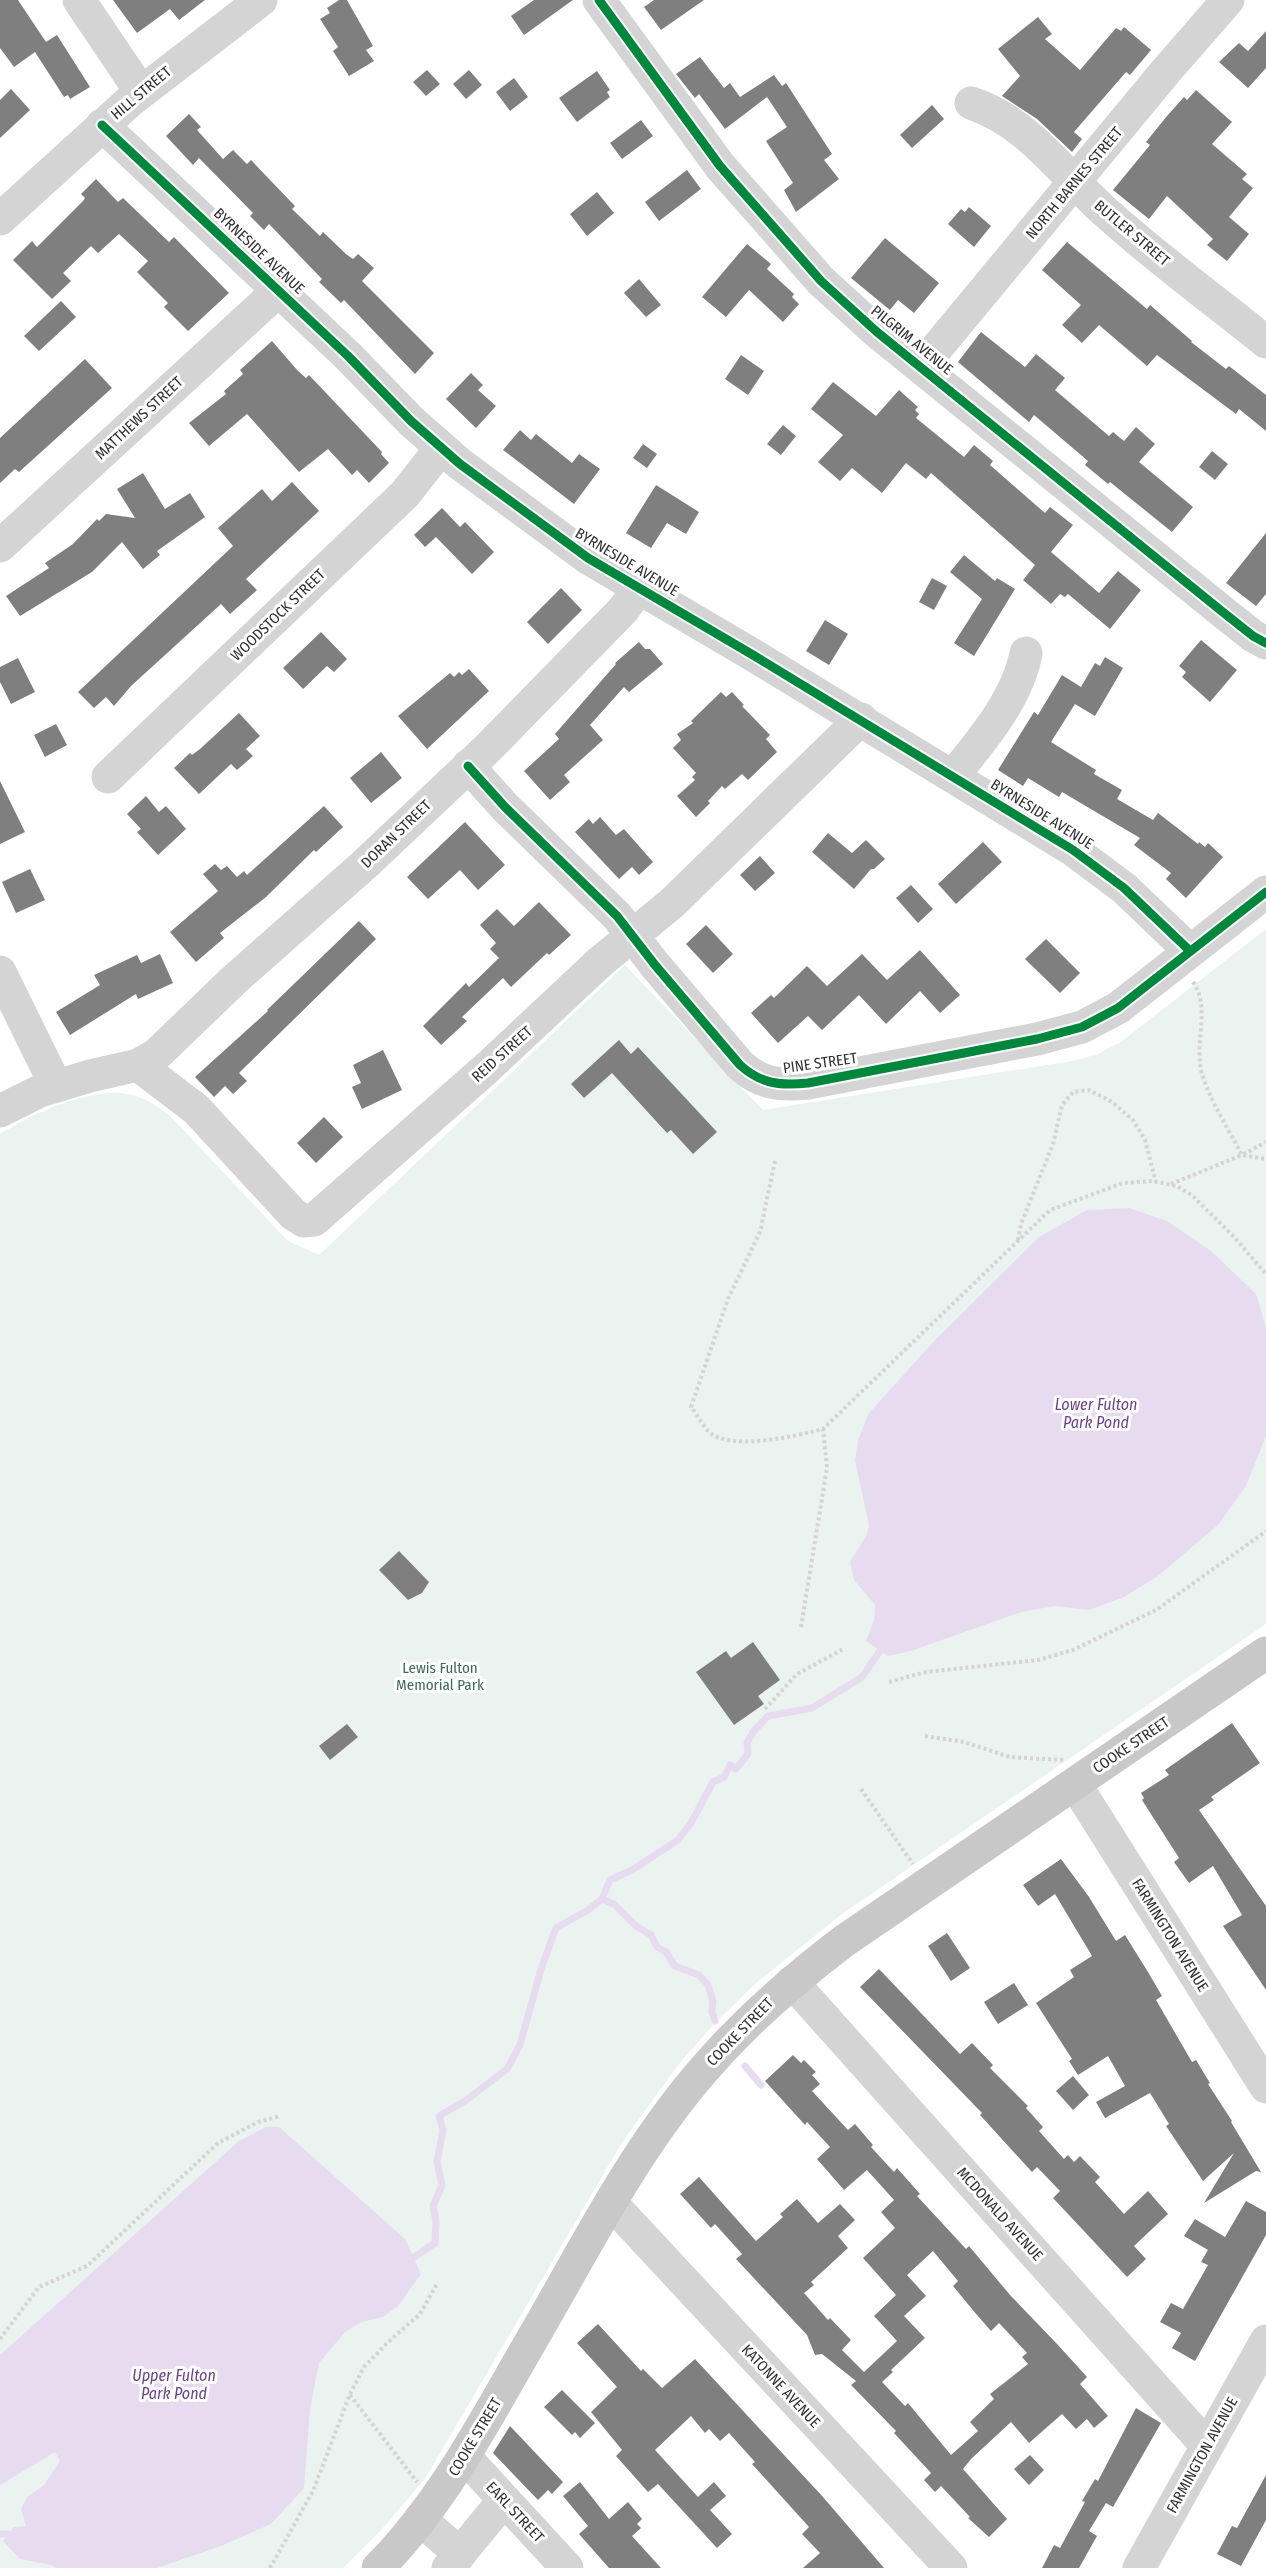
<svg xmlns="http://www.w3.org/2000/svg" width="1266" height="2568" font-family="'Fira Sans Condensed',sans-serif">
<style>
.green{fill:#ebf3f0}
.water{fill:#e7dbf0}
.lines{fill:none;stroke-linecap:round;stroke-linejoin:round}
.stream{stroke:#e7dbf0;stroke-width:7}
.building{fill:#7f7f7f;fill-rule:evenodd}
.path{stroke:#d3d3d3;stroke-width:4;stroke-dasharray:3 3;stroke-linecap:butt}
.minor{stroke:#d4d4d4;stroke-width:33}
.major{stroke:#c8c8c8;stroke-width:33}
.cycleway-casing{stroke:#fff;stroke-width:13}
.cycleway{stroke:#00873e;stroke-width:9}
.labels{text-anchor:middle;stroke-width:6;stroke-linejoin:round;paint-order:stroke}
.street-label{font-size:15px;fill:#303030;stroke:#fff}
.park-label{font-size:15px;fill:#3f695c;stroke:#fff}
.water-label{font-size:16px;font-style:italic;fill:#6c428d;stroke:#fff}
</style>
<rect width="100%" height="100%" fill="#fff"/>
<path class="green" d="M1266 929V1624L842 1914 755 1984 715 2023 678 2065 621 2144 425 2479 381 2530 343 2568H0V1134C33 1113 93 1085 133 1095 148 1099 158 1107 170 1116L288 1241 319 1255 625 965 763 1110 1072 1061 1098 1054 1122 1041Z"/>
<g class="water">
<polygon points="1129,1208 1167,1221 1211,1251 1256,1294 1266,1327 1266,1436 1246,1486 1218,1525 1158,1576 1124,1597 1089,1610 1055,1606 1021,1612 911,1651 888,1656 866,1641 874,1620 875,1605 854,1580 850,1562 866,1536 869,1526 855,1460 858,1440 869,1413 935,1340 1039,1237 1087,1210"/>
<polygon points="266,2127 279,2127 405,2239 421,2274 398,2306 383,2317 362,2322 345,2332 319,2363 310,2409 304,2488 271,2524 221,2546 157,2568 56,2568 51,2565 20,2559 3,2541 14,2527 26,2526 21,2509 27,2497 44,2485 60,2461 55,2452 0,2485 0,2355 239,2141"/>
</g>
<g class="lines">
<g class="stream">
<polyline points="602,1899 615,1905 636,1926 651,1935 657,1947 666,1952 675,1966 699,1975 708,1985 713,2001 712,2012 715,2021"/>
<polyline points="745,2066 761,2085"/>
<polyline points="413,2258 435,2243 436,2222 433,2206 442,2185 437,2162 443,2130 439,2116 465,2101 507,2069 520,2045 541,1969 556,1928 588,1910 602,1899 610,1880 632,1870 678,1840 691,1823 713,1782 724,1777 730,1765 736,1769 748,1754 747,1743 753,1732 768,1716 812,1708 862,1677 880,1651"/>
<polyline points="0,2534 8,2534"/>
</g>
</g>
<g class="building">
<polygon points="0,0 18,0 46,42 57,35 90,87 70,99 68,95 64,97 35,52 14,67 0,48"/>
<polygon points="113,0 205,0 179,20 170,9 137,33"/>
<polygon points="339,0 347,0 373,46 366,50 374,61 349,76 333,51 338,47 320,19 330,13 327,8"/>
<polygon points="534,0 573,0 524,35 511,16"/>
<polygon points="654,0 704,0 661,30 644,7"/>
<polygon points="1038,17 1052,34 1045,39 1080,70 1116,28 1121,31 1124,27 1151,50 1130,75 1126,72 1074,132 1082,139 1072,152 1037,119 1002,96 1020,76 998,49"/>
<polygon points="1266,31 1266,68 1248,88 1219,62 1239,43 1248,51"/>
<polygon points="700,57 724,88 730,83 740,97 774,75 782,86 786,83 832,154 824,160 839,179 796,212 784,190 793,183 766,141 787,127 767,97 725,129 699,94 695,98 676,74"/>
<polygon points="427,70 440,84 426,96 413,82"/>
<polygon points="469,70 482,85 466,99 453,84"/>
<polygon points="597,71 610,90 607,92 610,97 577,122 559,98"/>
<polygon points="514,78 528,97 510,111 496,92"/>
<polygon points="11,89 30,110 0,138 0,100"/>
<polygon points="1196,90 1232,122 1212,144 1247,174 1242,179 1253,188 1229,217 1249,234 1227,261 1207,245 1213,239 1167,196 1149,219 1113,190 1150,145 1146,142 1167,116 1184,97 1187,100"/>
<polygon points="932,105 944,119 912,148 900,135"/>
<polygon points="189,114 201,127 197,130 223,159 233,150 247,164 251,160 295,206 292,209 320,236 323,232 346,254 353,259 358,254 374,268 362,281 434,353 415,374 344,300 341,303 319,282 322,279 269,224 264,230 250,216 253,213 199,158 193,165 166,136"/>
<polygon points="641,120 653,136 622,159 610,143"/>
<polygon points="687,170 701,189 659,221 645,202"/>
<polygon points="96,179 118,202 123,198 169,242 174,237 229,293 188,331 164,307 168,303 137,272 148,261 119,234 98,253 91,246 63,273 71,281 52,299 13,260 32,241 37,247 83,201 85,198 81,194"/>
<polygon points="597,192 614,213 587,236 570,214"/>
<polygon points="969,207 991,226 974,247 948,224 961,209 965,212"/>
<polygon points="885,238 939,283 914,313 898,300 890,310 851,278"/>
<polygon points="1067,242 1147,309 1150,305 1192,341 1191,342 1226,369 1229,366 1266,395 1266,431 1239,409 1236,414 1157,355 1147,366 1099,325 1082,343 1062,325 1081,305 1042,270"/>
<polygon points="747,244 771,264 767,269 794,294 792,297 799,304 783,322 749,290 726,317 702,297"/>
<polygon points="639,279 661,305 646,317 624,293"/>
<polygon points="61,301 76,317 39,351 24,336"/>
<polygon points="981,332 1025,367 1036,354 1065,378 1055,390 1109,436 1113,432 1124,441 1136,427 1155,444 1139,462 1193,507 1172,532 1110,482 1108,484 1085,465 1088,461 1034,415 1029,422 958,362"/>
<polygon points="272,341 298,371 306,378 309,375 382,452 381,454 389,463 369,483 357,470 352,475 328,449 299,472 247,414 209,446 189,423 226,394 224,391 243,374 240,370"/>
<polygon points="741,355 764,371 748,395 725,379"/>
<polygon points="85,359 112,388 19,472 15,469 0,483 0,438"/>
<polygon points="471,373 483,385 478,390 496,406 476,428 446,399"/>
<polygon points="833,382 876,416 899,390 918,407 915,410 919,414 916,418 964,457 974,445 993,461 990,465 1045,513 1050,507 1073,525 1051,552 1099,593 1118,571 1141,590 1110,629 1068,594 1065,597 1060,594 1051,604 1023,580 1035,565 931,473 926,479 906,463 882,493 852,468 840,481 818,462 843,435 811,409"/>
<polygon points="783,425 796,436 781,455 767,444"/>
<polygon points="520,430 531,440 536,434 572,463 579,454 600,469 574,504 503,450"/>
<polygon points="643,444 657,454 647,468 633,458"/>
<polygon points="1212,451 1228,464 1215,480 1199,467"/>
<polygon points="143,473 165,509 190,493 205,517 157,551 160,555 143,569 122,542 92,572 20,616 6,596 49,568 45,563 73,544 97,519 99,521 106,514 135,518 117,489"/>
<polygon points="292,482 319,511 246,579 257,590 230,614 221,604 131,686 114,706 106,697 94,708 78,692 233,546 218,528 262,489 272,501"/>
<polygon points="656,485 699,512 686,534 667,523 651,548 626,533"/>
<polygon points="442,508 460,527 465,522 494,552 472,574 436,537 425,547 414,535"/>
<polygon points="1266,533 1266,594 1256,606 1226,583"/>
<polygon points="964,555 995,581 997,578 1015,589 974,656 954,643 982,599 950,572"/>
<polygon points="932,578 947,586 934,610 919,602"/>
<polygon points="561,588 582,610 548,644 527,622"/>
<polygon points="825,620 848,634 829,665 806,651"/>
<polygon points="321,632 347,659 334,672 327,666 303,689 283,668"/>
<polygon points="1201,640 1237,670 1210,702 1182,677 1186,672 1179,666"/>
<polygon points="639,642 645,649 650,649 663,664 629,692 624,687 590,725 603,740 564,775 570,782 550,800 524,771 559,739 555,734 616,664 615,663"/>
<polygon points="1105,657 1123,668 1095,716 1075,704 1051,742 1096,770 1094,774 1122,790 1117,799 1153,820 1158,813 1198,844 1199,842 1205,847 1208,843 1223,857 1186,898 1166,879 1171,873 1134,845 1140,838 1062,792 1059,797 1028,778 1023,786 998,770 1034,712 1038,715 1062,675 1081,687 1095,663 1100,666"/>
<polygon points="18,658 35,692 11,704 0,682 0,667"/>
<polygon points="469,669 489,691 427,749 398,716 450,673 454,677 459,672 462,675"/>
<polygon points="721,692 726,697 732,692 744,705 742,706 770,735 766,739 777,752 748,780 742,774 725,789 722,786 708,801 710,803 696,817 677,796 695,780 692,777 696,773 673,748 681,740 677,734 693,723 691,721"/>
<polygon points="239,713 260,736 246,749 253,756 237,770 231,764 199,794 174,768 190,753 192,755 200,749"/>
<polygon points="56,724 67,745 45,757 34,735"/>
<polygon points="381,752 402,778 371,803 350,778"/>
<polygon points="0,781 25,832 0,844"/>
<polygon points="146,796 159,812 166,806 186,829 158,855 137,832 141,829 127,814"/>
<polygon points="324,806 343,827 316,852 314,850 266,897 220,933 224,938 196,962 170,932 218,891 203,874 215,864 221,870 227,866 237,877 244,871 247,875"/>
<polygon points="600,817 616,835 624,829 653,862 639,875 632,867 619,879 575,832 589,819 593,824"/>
<polygon points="465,822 505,865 478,890 460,870 428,899 407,877"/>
<polygon points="828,833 852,853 866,840 885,859 874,869 871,869 854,889 812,852"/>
<polygon points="983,842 1002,862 956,904 938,884"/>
<polygon points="760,856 775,873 755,891 740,875"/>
<polygon points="30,869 45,900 16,913 2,882"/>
<polygon points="911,885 933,909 918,923 896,898"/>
<polygon points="539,902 571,935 549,955 547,953 511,987 503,978 462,1017 467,1021 441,1045 423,1026 466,983 469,987 499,958 490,949 496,943 480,925 497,909 514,926"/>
<polygon points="359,921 376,939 239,1073 247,1081 233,1094 225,1086 214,1097 195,1077 268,1011 267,1010"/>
<polygon points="706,925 733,954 713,973 686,944"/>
<polygon points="1046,939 1080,973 1060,993 1025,959"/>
<polygon points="920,950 960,995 940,1013 920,991 886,1024 859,995 822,1030 808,1016 778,1043 751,1013 771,995 774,998 807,966 827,986 862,954 887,980"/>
<polygon points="160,954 173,983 138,999 136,994 70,1035 56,1012 100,985 94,975 137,955 141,963"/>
<polygon points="619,1040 631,1054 638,1047 717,1132 693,1154 671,1130 667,1133 612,1073 584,1098 571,1084"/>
<polygon points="383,1050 402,1090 362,1109 352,1087 361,1083 353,1065"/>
<polygon points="324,1117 343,1137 316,1163 297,1143"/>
<polygon points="399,1551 429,1582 422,1593 408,1600 379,1570"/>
<polygon points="753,1642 780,1680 758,1696 764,1704 734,1725 696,1672 726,1651 731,1658"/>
<polygon points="1232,1723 1260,1763 1211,1797 1214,1800 1199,1810 1266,1906 1266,1990 1223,1926 1242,1915 1213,1866 1189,1883 1174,1862 1179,1858 1142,1800 1144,1798 1141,1793 1169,1775 1165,1770"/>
<polygon points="347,1724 358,1737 330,1760 319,1746"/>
<polygon points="1061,1859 1089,1897 1116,1941 1125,1935 1148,1972 1162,1996 1156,2000 1192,2062 1196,2060 1210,2083 1208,2084 1232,2121 1231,2122 1261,2172 1256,2171 1204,2203 1234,2153 1203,2181 1166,2126 1169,2124 1150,2093 1105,2118 1096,2102 1125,2086 1108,2056 1078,2075 1069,2061 1072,2059 1036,2003 1074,1977 1070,1970 1092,1956 1055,1894 1038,1906 1023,1885"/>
<polygon points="947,1933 970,1968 951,1981 928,1946"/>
<polygon points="879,1969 960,2054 972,2043 993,2065 990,2068 1028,2106 1026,2108 1043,2127 1039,2131 1064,2159 1068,2155 1074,2162 1080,2156 1100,2177 1095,2182 1124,2214 1148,2191 1168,2214 1134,2246 1146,2259 1127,2277 1053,2198 1060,2191 1037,2167 1032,2172 980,2115 982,2113 860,1987"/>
<polygon points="1014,1983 1028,2005 998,2024 984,2002"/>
<path d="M793 2055 801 2063 804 2060 816 2072 812 2075 820 2084 812 2091 848 2130 855 2124 873 2145 871 2147 894 2172 897 2168 920 2194 917 2196 966 2249 969 2246 1010 2295 1058 2345 1087 2377 1080 2384 1108 2416 1094 2428 1087 2419 1076 2429 1062 2414 1029 2443 1011 2422 971 2459 963 2469 1007 2519 989 2537 968 2518 970 2517 941 2486 935 2492 924 2480 931 2473 894 2433 896 2431 851 2385 856 2381 822 2354 815 2355 807 2335 736 2259 742 2254 715 2224 711 2228 680 2194 699 2177 756 2241 783 2217 780 2214 797 2199 818 2223 840 2204 855 2220 838 2236 848 2248 811 2282 814 2285 804 2293 828 2320 830 2318 851 2340 842 2350 864 2372 897 2341 874 2316 896 2295 863 2258 895 2228 881 2212 894 2200 867 2170 844 2190 817 2159 830 2147 807 2122 805 2125 765 2081ZM933 2251 958 2281 953 2286 977 2315 991 2331 999 2323 1027 2353 1022 2357 1028 2364 990 2394 994 2399 970 2422 978 2431 951 2455 908 2403 905 2406 882 2382 893 2372 891 2370 925 2338 904 2316 926 2296 907 2275Z"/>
<polygon points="1073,2076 1089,2095 1073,2110 1056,2091"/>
<polygon points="1246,2201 1266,2212 1266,2235 1195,2361 1172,2348 1181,2333 1160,2322 1171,2303 1183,2309 1208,2265 1201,2262 1208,2250 1184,2236 1195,2219 1225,2237"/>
<polygon points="598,2324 641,2371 643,2369 662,2388 695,2359 823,2497 884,2568 803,2568 820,2553 802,2534 809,2527 752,2464 755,2462 729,2433 720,2441 709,2429 705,2433 691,2416 655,2450 698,2497 714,2482 726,2496 710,2510 732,2534 717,2548 658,2484 648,2492 616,2456 622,2450 591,2412 617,2387 577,2343"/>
<polygon points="562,2390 595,2423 580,2438 575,2432 572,2435 544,2407"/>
<polygon points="1136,2408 1161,2423 1113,2507 1106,2503 1089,2531 1097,2536 1079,2568 1042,2568 1054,2545 1060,2548 1085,2502 1082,2501 1095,2479 1098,2481"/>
<polygon points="510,2426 563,2482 552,2494 548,2490 538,2500 493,2453"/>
<polygon points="1030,2455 1044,2470 1029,2485 1014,2469"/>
<polygon points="1266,2475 1266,2520 1241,2566 1217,2554 1232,2526 1237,2528"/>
<polygon points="580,2482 609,2519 628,2502 642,2519 637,2524 641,2528 632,2536 661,2568 609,2568 579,2534 588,2526 563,2496"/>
</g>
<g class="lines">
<g class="path">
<path d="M1193 982C1212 1008 1192 1047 1203 1077 1212 1104 1229 1130 1242 1155L1266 1142"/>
<path d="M775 1161 760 1232 728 1299 691 1407C697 1415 702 1424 708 1431 729 1452 796 1436 823 1429L1050 1210 1123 1183 1152 1181 1177 1186 1193 1196 1235 1238 1266 1274"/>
<polyline points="1171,1184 1242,1155 1266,1159"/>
<polyline points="1018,1240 1021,1224 1053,1144 1062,1105 1073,1092 1089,1090 1112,1102 1133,1120 1145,1140 1156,1182"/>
<polyline points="801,1627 827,1468 823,1429"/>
<polyline points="889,1682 926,1672 1038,1660 1073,1650 1156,1610 1266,1531"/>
<polyline points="765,1709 797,1674 845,1648"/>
<polyline points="925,1736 964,1742 1010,1757 1063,1760"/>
<polyline points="861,1789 913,1864"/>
<polyline points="0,2339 39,2287 87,2266 218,2143 258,2122 281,2116"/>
<polyline points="350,2395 417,2482"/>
<polyline points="270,2568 313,2491 350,2394 364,2367 388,2342 420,2314 438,2282"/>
</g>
<g class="minor">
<polyline points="79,0 141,92"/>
<polyline points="599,0 720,166 821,281 877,332 1224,613 1253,636 1266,643"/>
<path d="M971 103C1026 121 1061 171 1102 209 1154 256 1211 298 1266 342"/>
<polyline points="102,125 348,356 411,421 460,464 588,558 753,655 1073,850 1124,888 1190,951"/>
<polyline points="0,219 130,101 261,0"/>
<polyline points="921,367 1166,71 1228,0"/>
<polyline points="0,546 279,290"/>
<path d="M468 766 505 807 617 916 655 965 740 1065C761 1084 780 1086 808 1083L1037 1039 1082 1027 1118 1008 1266 892"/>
<path d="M953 776C982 740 1018 698 1026 653"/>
<polyline points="108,777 405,494 441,448"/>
<polyline points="0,972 56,1086"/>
<polyline points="138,1065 196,1109 293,1214 304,1221 314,1220 488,1067 600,962 671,904 861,719"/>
<polyline points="0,1111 40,1091 90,1076 138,1065 156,1055 234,980 364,865 487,749 623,610 639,588"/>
<polyline points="1075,1784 1266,2087"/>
<polyline points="792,1982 1207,2446"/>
<polyline points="612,2204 951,2568"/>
<polyline points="464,2456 567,2568"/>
<polyline points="420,2519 460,2554"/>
<polyline points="448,2568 504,2500"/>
<polyline points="1139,2568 1266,2341"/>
</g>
<path class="major" d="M378 2568C441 2505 483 2424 527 2348 580 2258 628 2160 695 2080 739 2027 790 1982 844 1941L1266 1653"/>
<g class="cycleway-casing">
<g id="cycleway">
<polyline points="599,0 720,166 821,281 877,332 1224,613 1253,636 1266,643"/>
<polyline points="102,125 348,356 411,421 460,464 588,558 753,655 1073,850 1124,888 1190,951"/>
<path d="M468 766 505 807 617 916 655 965 740 1065C761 1084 780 1086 808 1083L1037 1039 1082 1027 1118 1008 1266 892"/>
</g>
</g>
<use href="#cycleway" class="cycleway"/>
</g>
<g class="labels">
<g class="street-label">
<text transform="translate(141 93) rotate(-40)" y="5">HILL STREET</text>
<text transform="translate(1074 183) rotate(-50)" y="5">NORTH BARNES STREET</text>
<text transform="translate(1132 233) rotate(40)" y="5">BUTLER STREET</text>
<text transform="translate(259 251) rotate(43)" y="5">BYRNESIDE AVENUE</text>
<text transform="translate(912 340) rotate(39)" y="5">PILGRIM AVENUE</text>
<text transform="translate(139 418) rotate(-43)" y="5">MATTHEWS STREET</text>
<text transform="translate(627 562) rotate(31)" y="5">BYRNESIDE AVENUE</text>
<text transform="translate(278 615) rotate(-44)" y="5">WOODSTOCK STREET</text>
<text transform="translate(1042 814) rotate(32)" y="5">BYRNESIDE AVENUE</text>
<text transform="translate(396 834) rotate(-44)" y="5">DORAN STREET</text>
<text transform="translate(502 1054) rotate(-42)" y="5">REID STREET</text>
<text transform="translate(820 1063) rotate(-8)" y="5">PINE STREET</text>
<text transform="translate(1131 1745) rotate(-34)" y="5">COOKE STREET</text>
<text transform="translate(1170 1935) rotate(58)" y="5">FARMINGTON AVENUE</text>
<text transform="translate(740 2032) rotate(-46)" y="5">COOKE STREET</text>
<text transform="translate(1000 2214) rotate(48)" y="5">MCDONALD AVENUE</text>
<text transform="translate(781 2386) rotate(47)" y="5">KATONNE AVENUE</text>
<text transform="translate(475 2437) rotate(-59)" y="5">COOKE STREET</text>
<text transform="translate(1202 2455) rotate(-61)" y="5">FARMINGTON AVENUE</text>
<text transform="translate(515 2512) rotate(47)" y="5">EARL STREET</text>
</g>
<g class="park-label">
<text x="440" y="1673">Lewis Fulton<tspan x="440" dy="17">Memorial Park</tspan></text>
</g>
<g class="water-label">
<text x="1096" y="1410">Lower Fulton<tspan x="1096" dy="18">Park Pond</tspan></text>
<text x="174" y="2381">Upper Fulton<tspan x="174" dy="18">Park Pond</tspan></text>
</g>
</g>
</svg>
